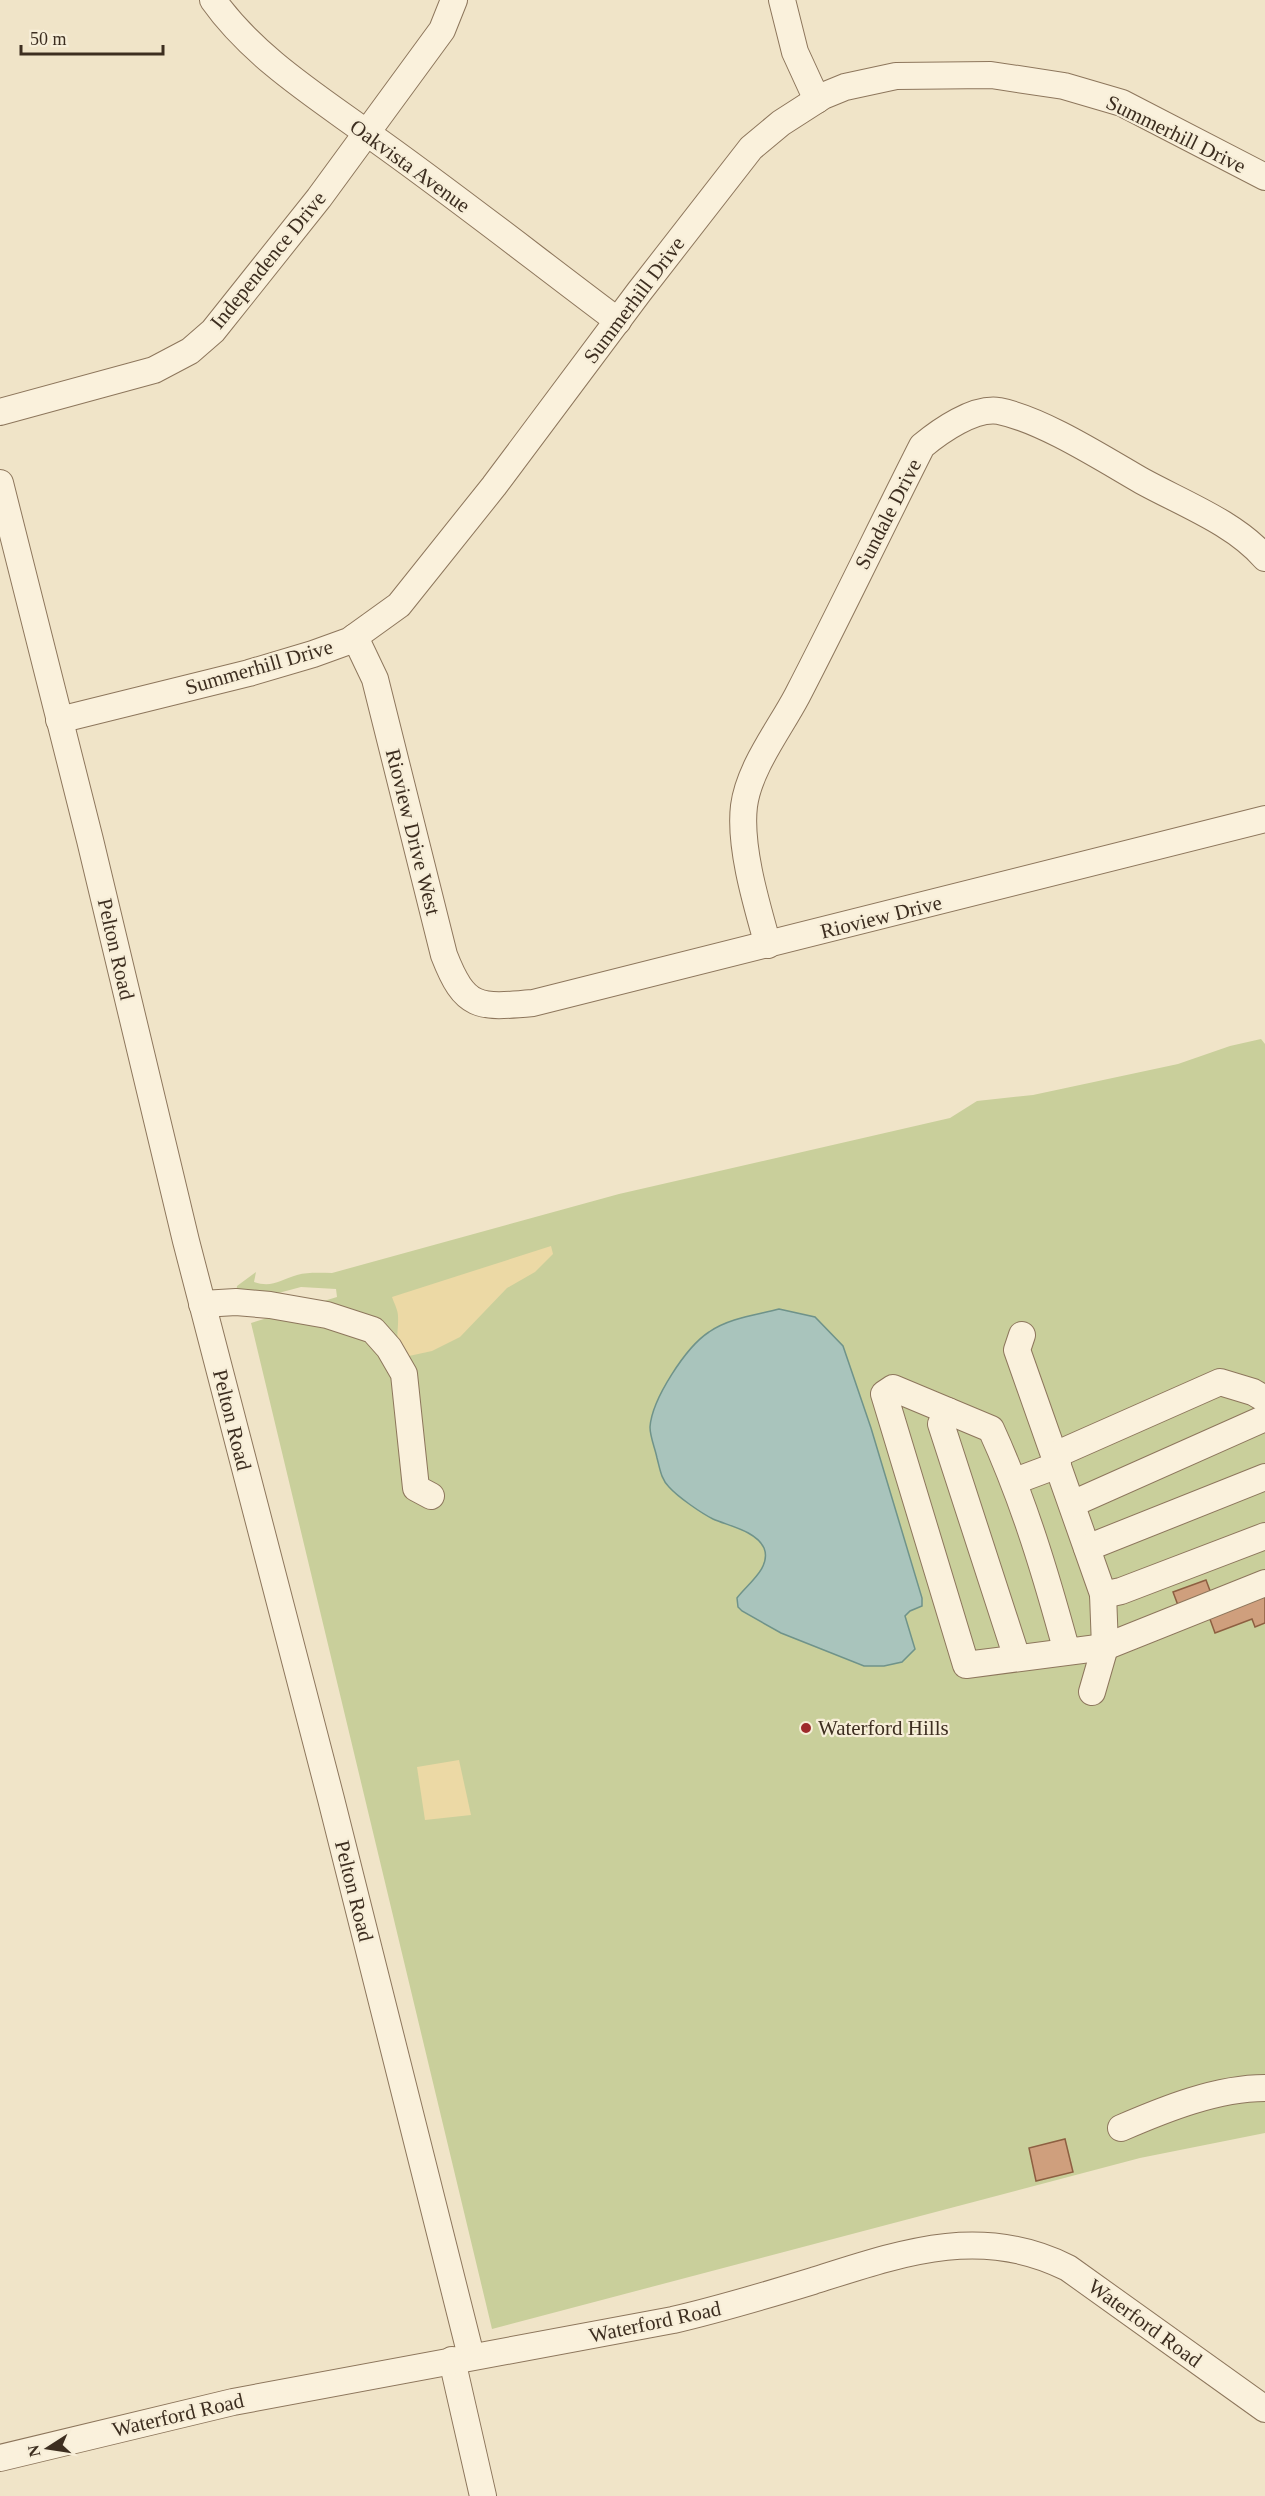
<svg xmlns="http://www.w3.org/2000/svg" width="1265" height="2496" font-family="Georgia,serif">
<style>
.green{fill:#c9cf9b}
.sand{fill:#ecd9a5}
.water{fill:#a9c4bc;stroke:#6f938a;stroke-width:1.5}
.building{fill:#cf9f7d;stroke:#8d5f41;stroke-width:1.5}
.lines{fill:none;stroke-linecap:round;stroke-linejoin:round}
.minor-casing{stroke:#8d765c;stroke-width:28}
.minor{stroke:#faf1dc;stroke-width:26}
.poi-dot{fill:#9e2a2b;stroke:#f7eed8;stroke-width:2}
.labels{text-anchor:middle;stroke-width:4.5;stroke-linejoin:round;paint-order:stroke}
.street-label{font-size:21px;fill:#3d2e20;stroke:#f7eed8}
.poi-label{font-size:21px;fill:#3d2e20;stroke:#f7eed8;text-anchor:start}
</style>
<rect width="100%" height="100%" fill="#f0e4c8"/>
<path class="green" d="M1261 1039 1265 1044V2133L1140 2158 492 2329 251 1323 337 1297 336 1289 301 1287 271 1295H236L237 1286 256 1272 254 1282C272 1288 280 1280 297 1275 308 1272 320 1273 332 1273L619 1194 950 1118 977 1101 1033 1095 1178 1064 1230 1046Z"/>
<g class="sand">
<path d="M551 1246 553 1254 535 1272 507 1288 460 1337 432 1351 409 1356C392 1338 399 1337 398 1316 398 1310 394 1303 392 1297Z"/>
<polygon points="459,1760 471,1815 425,1820 417,1767"/>
</g>
<path class="water" d="M779 1309 815 1317 843 1346 871 1428 922 1598V1606L910 1611 905 1616 915 1649 902 1662 884 1666H864L781 1633 742 1611 738 1607 737 1598C746 1585 772 1568 764 1548 756 1531 729 1526 713 1519 701 1513 678 1497 669 1487 661 1479 660 1469 657 1458 655 1448 650 1437 650 1427 652 1399 686 1347 709 1332 729 1318 756 1315 779 1309Z"/>
<g class="building">
<polygon points="1206,1580 1212,1596 1179,1608 1173,1592"/>
<polygon points="1265,1590 1265,1623 1255,1627 1252,1619 1215,1633 1207,1611"/>
<polygon points="1065,2139 1073,2172 1036,2181 1029,2148"/>
</g>
<g class="lines">
<g class="minor-casing">
<g id="minor">
<path d="M213 0C252 55 313 94 367 133 452 193 534 258 618 321"/>
<polyline points="782,0 795,52 817,100"/>
<polyline points="0,412 154,370 190,351 213,331 319,198 442,30 454,0"/>
<polyline points="0,483 90,840 186,1241 331,1799 471,2356"/>
<path d="M355 637 375 679 444 955C465 1009 478 1008 533 1003L1265 819"/>
<polyline points="59,720 249,673 313,654 349,641 399,605 494,486 639,292 751,148 781,123 823,96 845,87 896,76 991,75 1064,86 1122,103 1265,177"/>
<path d="M768 945C757 906 739 847 744 806 749 768 779 730 797 696 840 613 880 529 922 446 940 431 974 407 999 411 1043 420 1102 458 1142 481 1182 503 1235 523 1265 558"/>
<polyline points="202,1304 236,1302 270,1305 327,1315 373,1330 389,1348 404,1374 416,1488 431,1496"/>
<polyline points="1022,1335 1017,1350 1103,1594 1105,1647 1092,1692"/>
<polyline points="948,1411 941,1424 1017,1658"/>
<polyline points="1055,1455 1220,1382 1253,1392 1265,1399"/>
<polyline points="1015,1481 1058,1465"/>
<polyline points="1072,1504 1265,1418"/>
<polyline points="1087,1548 1265,1477"/>
<polyline points="1103,1595 1121,1591 1265,1536"/>
<path d="M1067 1652C1046 1575 1024 1501 991 1429L893 1388 884 1394 966 1665 1105 1647 1265 1583"/>
<path d="M1121 2128C1165 2109 1217 2088 1265 2088"/>
<polyline points="452,2360 483,2496"/>
<path d="M0 2458 233 2402 673 2320C720 2309 767 2295 813 2281 901 2253 981 2224 1068 2268L1265 2409"/>
</g>
</g>
<use href="#minor" class="minor"/>
</g>
<circle class="poi-dot" cx="806" cy="1728" r="6"/>
<g class="labels">
<g class="street-label">
<text transform="translate(1176 134) rotate(26)" y="7">Summerhill Drive</text>
<text transform="translate(410 166) rotate(36)" y="7">Oakvista Avenue</text>
<text transform="translate(268 260) rotate(-51)" y="7">Independence Drive</text>
<text transform="translate(634 300) rotate(-53)" y="7">Summerhill Drive</text>
<text transform="translate(888 514) rotate(-63)" y="7">Sundale Drive</text>
<text transform="translate(259 667) rotate(-16)" y="7">Summerhill Drive</text>
<text transform="translate(413 832) rotate(76)" y="7">Rioview Drive West</text>
<text transform="translate(881 917) rotate(-14)" y="7">Rioview Drive</text>
<text transform="translate(116 949) rotate(77)" y="7">Pelton Road</text>
<text transform="translate(232 1420) rotate(76)" y="7">Pelton Road</text>
<text transform="translate(354 1891) rotate(76)" y="7">Pelton Road</text>
<text transform="translate(655 2322) rotate(-12)" y="7">Waterford Road</text>
<text transform="translate(1145 2323) rotate(36)" y="7">Waterford Road</text>
<text transform="translate(178 2415) rotate(-13)" y="7">Waterford Road</text>
</g>
<g class="poi-label">
<text x="818" y="1735">Waterford Hills</text>
</g>
</g>
<g transform="translate(48 2448) rotate(258)" stroke="#f7eed8" stroke-width="4.5" paint-order="stroke">
<path d="M0-4.5L10 22L0 15L-10 22Z" fill="#3d2e20"/>
<text y="-9" font-size="16" font-weight="bold" text-anchor="middle" fill="#3d2e20">N</text>
</g>
<path d="M21 45v9h142v-9" fill="none" stroke="#3d2e20" stroke-width="3"/>
<text x="30" y="45" font-size="18" fill="#3d2e20" stroke="#f7eed8" stroke-width="4.5" paint-order="stroke">50 m</text>
</svg>
